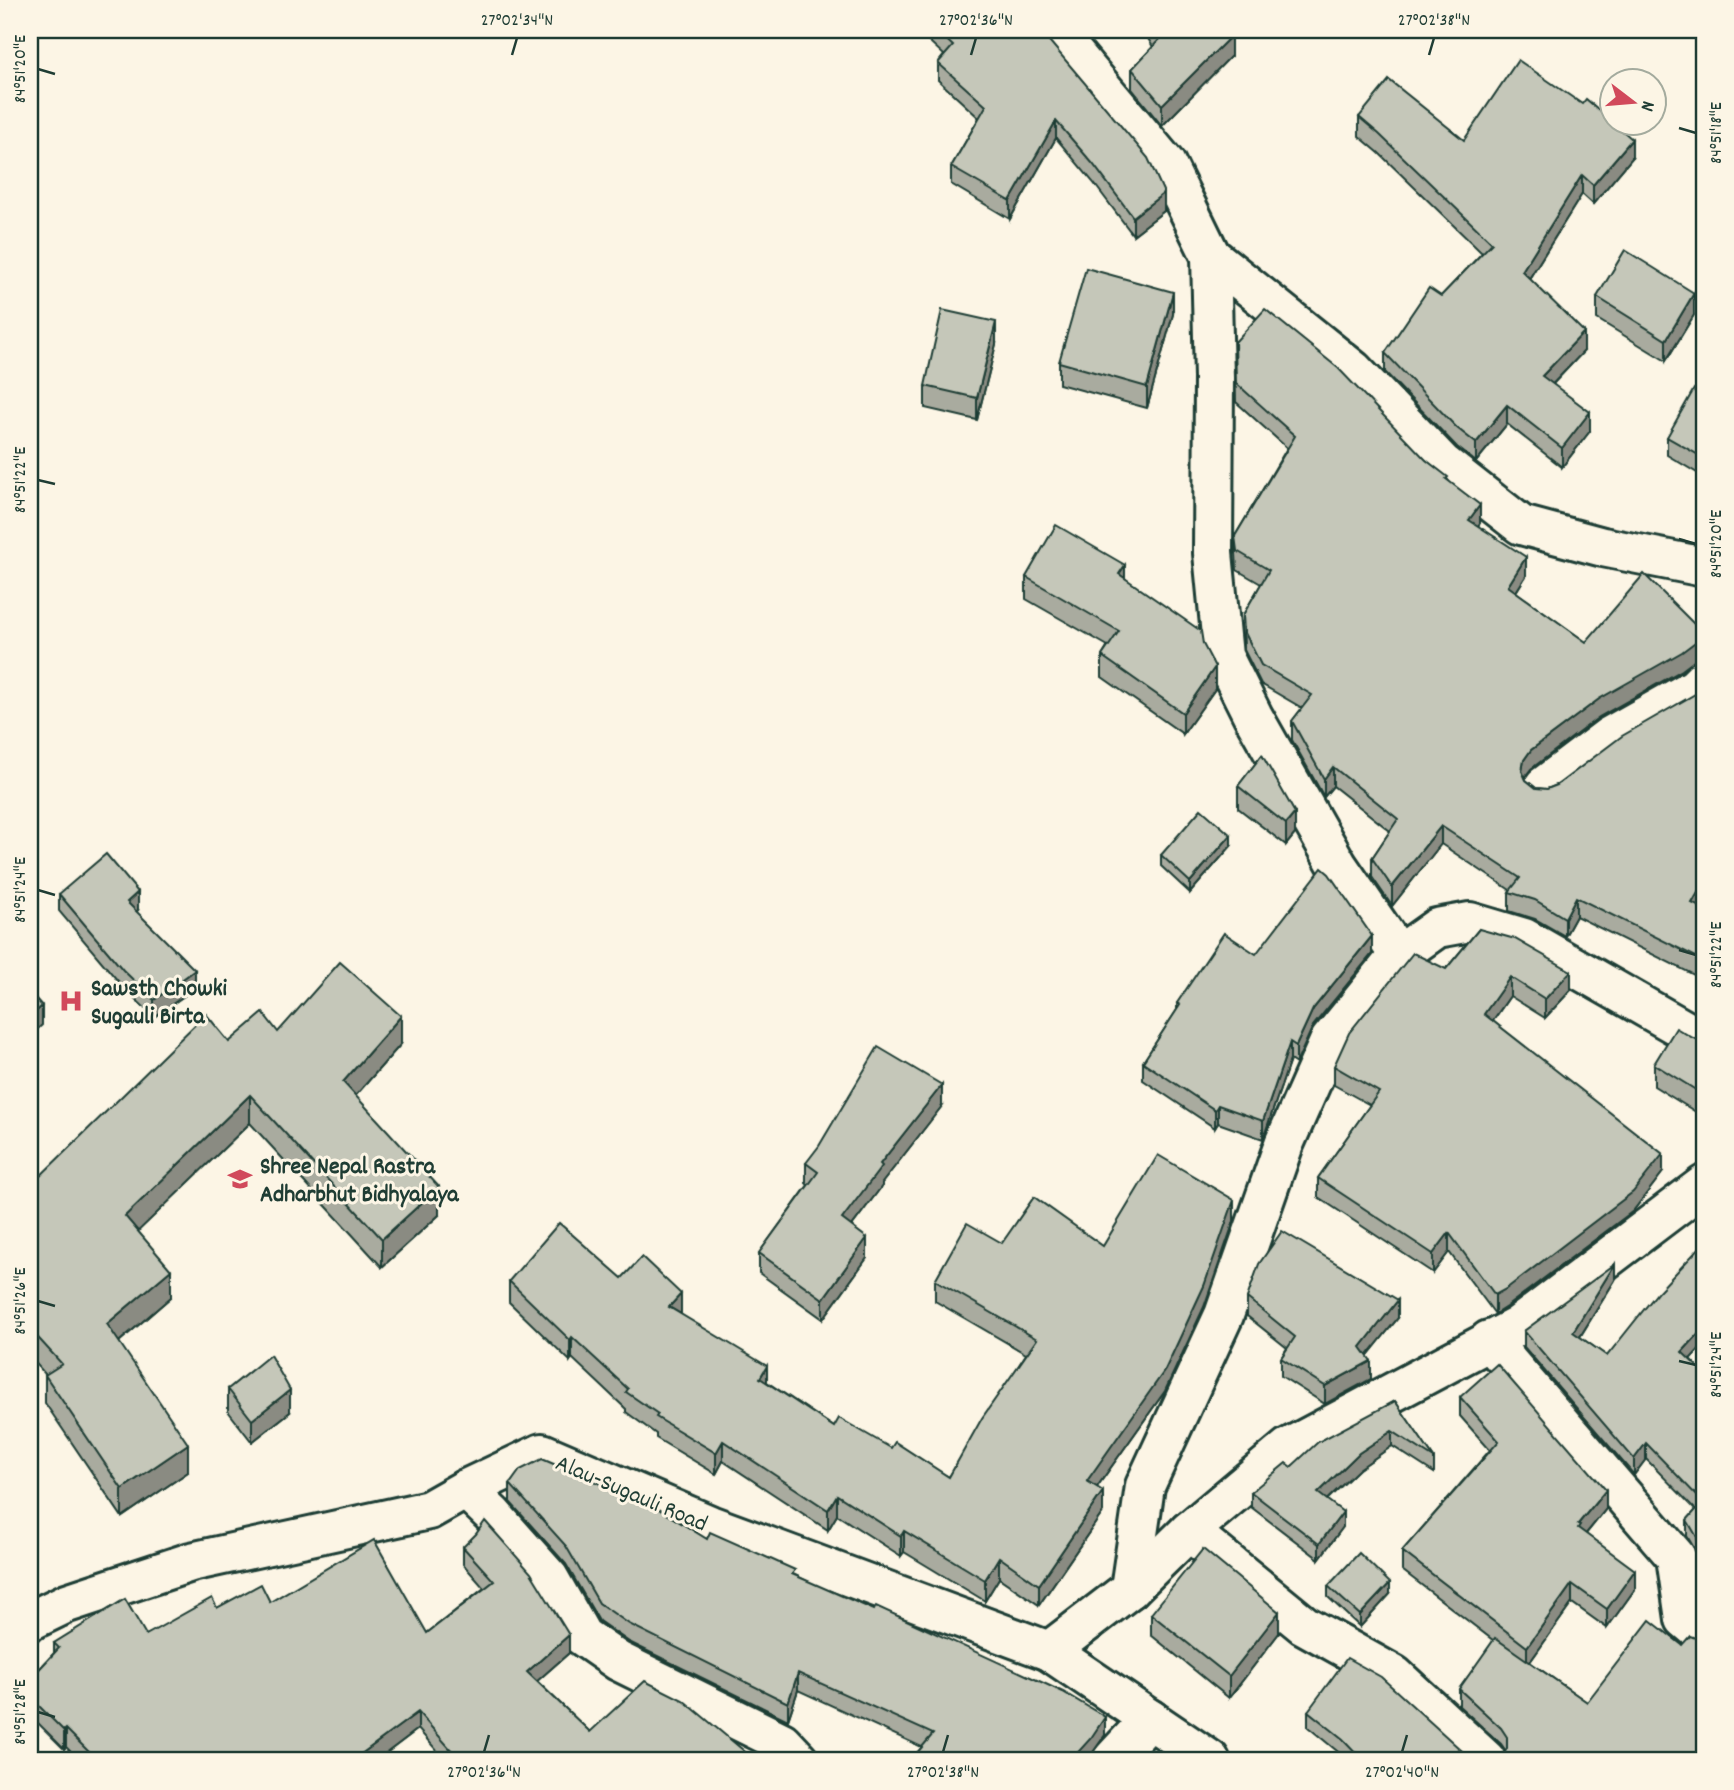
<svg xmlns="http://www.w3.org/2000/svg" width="1734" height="1790" font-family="Dekko,sans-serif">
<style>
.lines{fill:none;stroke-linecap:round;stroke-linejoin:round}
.minor-casing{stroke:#1f3d34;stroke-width:44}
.minor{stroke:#fcf5e5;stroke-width:38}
.wall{fill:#a9ab9f;stroke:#1f3d34;stroke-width:2}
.shaded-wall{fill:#8a8b82;stroke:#1f3d34;stroke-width:2}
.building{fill:#c5c7b9;stroke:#1f3d34;stroke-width:2}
.ticks{fill:none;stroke:#1f3d34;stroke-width:2.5}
.labels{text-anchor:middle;stroke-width:6;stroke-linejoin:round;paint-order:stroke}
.poi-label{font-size:24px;font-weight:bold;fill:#1f3d34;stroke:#fcf5e5;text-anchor:start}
.street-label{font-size:24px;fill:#1f3d34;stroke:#fcf5e5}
.neatline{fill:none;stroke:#1f3d34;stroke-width:2.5}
.ticks-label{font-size:18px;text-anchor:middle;fill:#1f3d34}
</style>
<rect width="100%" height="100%" fill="#fcf5e5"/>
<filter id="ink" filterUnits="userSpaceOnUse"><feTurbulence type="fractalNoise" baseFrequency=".0143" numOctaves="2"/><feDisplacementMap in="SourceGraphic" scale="14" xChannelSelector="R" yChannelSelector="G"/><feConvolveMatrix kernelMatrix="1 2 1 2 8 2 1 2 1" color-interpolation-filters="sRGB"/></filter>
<g filter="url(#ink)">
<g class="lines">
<g class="minor-casing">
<g id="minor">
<polyline points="1054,30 1166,164 1211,256 1214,378 1213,553 1223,656 1253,716 1338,866 1399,955"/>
<polyline points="1211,256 1353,370 1442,463 1521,525 1603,547 1704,567"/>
<polyline points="1544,786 1610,736 1695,688 1704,679"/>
<polyline points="1489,1340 1676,1557 1685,1619 1704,1635"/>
<polyline points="466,1489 492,1514 549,1578 582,1636 618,1661 782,1742 799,1760"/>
<polyline points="1189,1531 1304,1625 1394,1675 1486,1760"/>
<polyline points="1130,1589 1145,1486 1224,1315 1284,1144 1330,1040 1399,955 1437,928 1470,922 1524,938 1704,1041"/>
<polyline points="30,1621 67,1603 191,1562 429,1510 466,1489 542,1453 710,1525 1049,1651 1210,1760"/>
<polyline points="1049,1651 1130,1589 1189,1531 1288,1448 1518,1326 1704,1185"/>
<polyline points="1112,1760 1150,1719"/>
</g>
</g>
<use href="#minor" class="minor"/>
</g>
<g class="wall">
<polygon points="917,30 1040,30 1164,211 1133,235 1093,182 1056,138 1010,219 951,184 951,167 979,118 938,80 938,63 944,55"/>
<polygon points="1143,30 1224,30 1231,56 1162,126 1132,89 1132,69 1153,47"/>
<polygon points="1359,117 1464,140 1632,158 1593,204 1582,194 1529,279 1584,351 1553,384 1590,431 1562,467 1507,424 1476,462 1457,447 1385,372 1385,353 1441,296 1482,253 1379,153 1359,136"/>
<polygon points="1597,297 1694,315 1666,361 1597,319"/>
<polygon points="1173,314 1147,408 1059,384 1059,362"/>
<polygon points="1235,342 1426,460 1448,480 1480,523 1478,526 1526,576 1516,592 1586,642 1704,634 1704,658 1698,658 1682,670 1599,717 1531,769 1525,777 1526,780 1536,788 1547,789 1557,785 1704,689 1704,900 1700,907 1704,909 1704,980 1576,916 1565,936 1535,919 1509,911 1509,892 1510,890 1441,844 1392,906 1372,877 1372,858 1390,831 1333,786 1324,797 1292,740 1292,721 1302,708 1261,684 1244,650 1243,615 1261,584 1237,570 1235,536 1287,448 1236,402"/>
<polygon points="996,344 977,420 925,408 925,386"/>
<polygon points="1704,395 1704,477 1667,455 1667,437"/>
<polygon points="1026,577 1125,578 1215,689 1183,734 1102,677 1102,656 1108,646 1026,599"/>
<polygon points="1262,755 1295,834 1286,845 1238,808 1238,786"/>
<polygon points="1231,846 1190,893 1161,866 1161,855"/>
<polygon points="59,894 138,910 136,912 195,988 154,1017 123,987 59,911"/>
<polygon points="1479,929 1571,990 1545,1018 1510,996 1493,1021 1663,1172 1633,1211 1506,1307 1495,1314 1449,1252 1433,1273 1318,1197 1318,1178 1370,1105 1334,1085 1334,1066 1446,969"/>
<polygon points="1256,954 1372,954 1313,1026 1296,1064 1290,1060 1263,1139 1218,1123 1215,1128 1143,1080 1143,1062 1177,1010 1177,1003"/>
<polygon points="278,1032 401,1044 355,1096 439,1215 382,1267 250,1123 138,1231 171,1297 119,1342 188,1472 122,1517 45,1403 45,1375 46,1375 30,1357 30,1186"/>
<polygon points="1693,1038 1704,1041 1704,1117 1654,1086 1654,1064"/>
<polygon points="942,1106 882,1183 882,1186 852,1226 867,1258 823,1319 759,1273 759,1253 808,1185 806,1183 806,1163"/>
<polygon points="1234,1221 1204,1307 1165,1391 1097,1487 1103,1512 1039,1605 999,1578 985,1601 904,1552 901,1556 837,1515 828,1530 723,1461 716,1474 656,1438 656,1434 626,1412 626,1409 572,1358 570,1361 509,1302 509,1281 622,1278 681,1315 767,1382 834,1427 891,1448 949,1477 1026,1354 935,1301 935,1280 1002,1243 1103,1246"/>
<polygon points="1704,1243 1704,1344 1690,1359 1704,1373 1704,1583 1702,1580 1697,1553 1687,1536 1687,1520 1696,1510 1646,1459 1634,1475 1524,1347 1524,1331 1615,1280 1580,1337 1607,1356"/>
<polygon points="1247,1298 1398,1318 1367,1356 1371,1379 1325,1404 1281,1376 1281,1358 1287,1348 1247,1316"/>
<polygon points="228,1389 290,1412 252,1442 228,1411"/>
<polygon points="1460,1397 1606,1509 1586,1534 1635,1589 1607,1628 1572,1603 1530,1662 1587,1702 1682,1645 1701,1640 1502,1758 1506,1751 1501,1744 1459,1706 1459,1689 1494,1641 1402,1570 1402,1551 1490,1450 1460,1416"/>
<polygon points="1395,1401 1434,1458 1434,1473 1392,1446 1359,1469 1327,1500 1343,1527 1319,1559 1251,1507 1251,1492"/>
<polygon points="510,1484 707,1539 795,1575 1105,1735 1086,1760 911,1760 922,1747 798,1690 788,1720 629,1642 599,1621 566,1564 510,1502"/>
<polygon points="463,1547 569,1653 537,1681 590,1732 755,1760 445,1760 418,1729 377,1760 79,1760 66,1747 64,1749 30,1715 30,1679 54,1653 54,1643 146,1635 217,1608 270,1602 427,1633 484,1588 463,1564"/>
<polygon points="1328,1586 1390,1594 1360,1627 1328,1597"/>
<polygon points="1151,1614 1279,1633 1229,1698 1151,1635"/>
<polygon points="1308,1711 1472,1760 1348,1760 1308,1727"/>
</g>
<g class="shaded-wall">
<polygon points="1231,36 1231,56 1162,126 1162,105"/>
<polygon points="1056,121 1056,138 1010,219 1010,201"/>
<polygon points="1632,139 1632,158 1593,204 1593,185"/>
<polygon points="1582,175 1582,194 1522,290 1522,271"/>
<polygon points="1164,193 1164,211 1133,235 1133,217"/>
<polygon points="1173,292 1173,314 1147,408 1147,387"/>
<polygon points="1694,293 1694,315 1666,361 1666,340"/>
<polygon points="996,322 996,344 977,420 977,398"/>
<polygon points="1584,332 1584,351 1542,395 1542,376"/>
<polygon points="1507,405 1507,424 1476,462 1476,443"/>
<polygon points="1590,412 1590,431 1562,467 1562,448"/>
<polygon points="1480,505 1480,523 1469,539 1469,520"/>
<polygon points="1526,557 1526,576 1508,604 1508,586"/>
<polygon points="1125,565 1125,586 1119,574"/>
<polygon points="1698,640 1698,658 1682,670 1599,717 1531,769 1524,778 1522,771 1524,760 1531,750 1599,699"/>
<polygon points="1215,667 1215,689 1183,734 1183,713"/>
<polygon points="1333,767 1333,786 1324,797 1324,779"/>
<polygon points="1295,813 1295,834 1286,845 1286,824"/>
<polygon points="1441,826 1441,844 1392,906 1392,887"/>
<polygon points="1231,835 1231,846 1190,893 1190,882"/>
<polygon points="1704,882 1704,900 1692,921 1692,903"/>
<polygon points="138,892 138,910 127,920 127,902"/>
<polygon points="1576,897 1576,916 1565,936 1565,918"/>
<polygon points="1372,936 1372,954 1313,1026 1296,1064 1296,1046 1313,1009"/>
<polygon points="195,970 195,988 154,1017 154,1000"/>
<polygon points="1571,971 1571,990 1545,1018 1545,999"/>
<polygon points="1510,977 1510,996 1484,1033 1484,1014"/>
<polygon points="42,1006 42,1025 30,1036 30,1017"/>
<polygon points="401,1016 401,1044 343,1110 343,1082"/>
<polygon points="1290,1042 1290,1060 1263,1139 1263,1121"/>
<polygon points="942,1085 942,1106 882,1183 882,1186 842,1239 842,1219 880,1164"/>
<polygon points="250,1095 250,1123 125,1244 125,1216"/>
<polygon points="1218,1105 1218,1123 1215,1128 1215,1110"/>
<polygon points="1663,1154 1663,1172 1633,1211 1506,1307 1495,1314 1495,1295"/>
<polygon points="439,1187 439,1215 382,1267 382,1239"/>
<polygon points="1234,1200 1234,1221 1204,1307 1165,1391 1087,1501 1087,1481"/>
<polygon points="1449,1233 1449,1252 1433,1273 1433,1254"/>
<polygon points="867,1238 867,1258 823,1319 823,1299"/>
<polygon points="1615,1264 1615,1280 1573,1348 1573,1332"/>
<polygon points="171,1270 171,1297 107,1352 107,1324"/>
<polygon points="681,1294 681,1314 669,1307"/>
<polygon points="1398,1300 1398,1318 1361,1364 1361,1347"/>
<polygon points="1704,1328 1704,1344 1682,1368 1682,1352"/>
<polygon points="572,1337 572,1358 570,1361 570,1340"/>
<polygon points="1371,1361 1371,1379 1325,1404 1325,1386"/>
<polygon points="767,1366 767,1387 760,1378"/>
<polygon points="290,1390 290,1412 252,1442 252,1420"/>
<polygon points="1392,1431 1392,1446 1359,1469 1318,1508 1318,1493 1359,1453"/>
<polygon points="723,1441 723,1461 716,1474 716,1453"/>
<polygon points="1646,1443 1646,1459 1634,1475 1634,1459"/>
<polygon points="188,1444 188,1472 122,1517 122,1489"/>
<polygon points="1606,1490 1606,1509 1580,1541 1578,1528 1578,1524"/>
<polygon points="1103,1491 1103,1512 1039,1605 1039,1585"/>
<polygon points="837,1495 837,1515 828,1530 828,1510"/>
<polygon points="1343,1512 1343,1527 1319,1559 1319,1544"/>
<polygon points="904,1531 904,1552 901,1556 901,1536"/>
<polygon points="999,1557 999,1578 985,1601 985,1580"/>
<polygon points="1635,1570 1635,1589 1607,1628 1607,1609"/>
<polygon points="1390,1583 1390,1594 1360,1627 1360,1615"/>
<polygon points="1572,1584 1572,1603 1527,1666 1527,1647"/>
<polygon points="1279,1612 1279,1633 1229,1698 1229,1676"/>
<polygon points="569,1635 569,1653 527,1690 527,1672"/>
<polygon points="798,1673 798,1690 788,1720 788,1703"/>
<polygon points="418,1712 418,1729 377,1760 353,1760"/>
<polygon points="1105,1717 1105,1735 1091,1755 1086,1760 1071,1760"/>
<polygon points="66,1729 66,1747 64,1749 64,1731"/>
</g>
<g class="building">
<polygon points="936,30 1040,30 1148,158 1164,193 1133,217 1093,164 1056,121 1010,201 951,167 986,106 938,63 953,46"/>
<polygon points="1155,30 1224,30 1231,36 1162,105 1132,69 1160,39"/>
<polygon points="1518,60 1582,104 1586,99 1612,121 1612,122 1613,122 1632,139 1593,185 1582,175 1522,271 1584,332 1542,376 1590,412 1562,448 1507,405 1476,443 1457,428 1385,353 1429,288 1441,296 1492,243 1379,134 1359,117 1389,80 1464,140"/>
<polygon points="1625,250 1694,293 1666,340 1597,297"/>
<polygon points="1086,268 1173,292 1147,387 1059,362"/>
<polygon points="1265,309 1338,368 1426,460 1448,477 1446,479 1480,505 1469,520 1526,557 1508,586 1586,642 1644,574 1704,634 1704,640 1698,640 1682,652 1599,699 1531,750 1524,760 1522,771 1526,780 1536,788 1547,789 1557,785 1622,736 1704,689 1704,882 1692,903 1704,909 1704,961 1576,897 1565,918 1535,900 1509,892 1520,878 1441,826 1392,887 1372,858 1398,819 1333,767 1324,779 1292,721 1312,695 1261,665 1244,631 1243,615 1269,570 1237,551 1235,536 1295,436 1236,383 1235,342"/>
<polygon points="942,310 996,322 977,398 925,386"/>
<polygon points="1694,389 1704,395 1704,458 1667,437"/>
<polygon points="1056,525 1125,565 1119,574 1201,631 1203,644 1215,667 1183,713 1102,656 1119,631 1026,577"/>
<polygon points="1262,755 1295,813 1286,824 1238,786"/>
<polygon points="1201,809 1231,835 1190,882 1161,855"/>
<polygon points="106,854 138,892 127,902 195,970 154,1000 123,970 59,894"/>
<polygon points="1322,868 1329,874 1372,936 1313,1009 1296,1046 1290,1042 1263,1121 1218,1105 1215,1110 1143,1062 1180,1005 1177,1003 1224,933 1256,954"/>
<polygon points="1479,929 1515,939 1571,971 1545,999 1510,977 1484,1014 1663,1154 1633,1192 1506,1289 1495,1295 1449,1233 1433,1254 1318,1178 1379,1092 1334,1066 1349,1033 1413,953 1446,969"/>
<polygon points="340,962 401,1016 343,1082 439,1187 382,1239 250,1095 125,1216 171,1270 107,1324 188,1444 122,1489 45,1375 62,1364 30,1329 30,1186 206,1014 229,1042 263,1013 278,1032"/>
<polygon points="30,992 42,1006 30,1017"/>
<polygon points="1676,1028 1693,1038 1704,1041 1704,1095 1654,1064"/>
<polygon points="878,1047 942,1085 880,1164 882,1166 842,1219 867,1238 823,1299 759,1253 818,1172 806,1163 819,1146"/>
<polygon points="1158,1155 1234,1200 1204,1286 1165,1370 1087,1481 1103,1491 1039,1585 999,1557 985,1580 904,1531 901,1536 837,1495 828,1510 723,1441 716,1453 656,1417 658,1414 626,1392 628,1389 572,1337 570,1340 509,1281 559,1223 622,1278 642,1257 681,1294 669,1307 767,1366 760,1378 834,1427 839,1418 891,1448 895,1442 949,1477 982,1418 1037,1339 935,1280 967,1223 1002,1243 1034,1197 1103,1246"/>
<polygon points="1282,1231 1398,1300 1361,1347 1371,1361 1325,1386 1281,1358 1295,1337 1247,1298 1259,1264"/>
<polygon points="1704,1243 1704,1328 1682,1352 1704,1373 1704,1567 1702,1564 1697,1537 1687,1520 1703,1502 1646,1443 1634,1459 1524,1331 1615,1264 1573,1332 1607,1356 1658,1292"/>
<polygon points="270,1355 290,1390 252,1420 228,1389"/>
<polygon points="1497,1364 1606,1490 1578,1524 1580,1525 1578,1528 1635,1570 1607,1609 1572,1584 1527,1647 1402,1551 1499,1441 1460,1397"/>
<polygon points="1395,1401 1434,1458 1392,1431 1359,1453 1318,1493 1343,1512 1319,1544 1251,1492 1286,1463 1291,1467 1318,1442"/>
<polygon points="542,1459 657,1508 707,1539 710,1532 795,1570 792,1574 874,1610 876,1606 1063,1692 1105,1717 1091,1738 1071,1760 911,1760 933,1734 798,1673 788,1703 629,1624 599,1603 566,1546 510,1484 520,1470"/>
<polygon points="485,1521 531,1573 569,1635 527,1672 590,1732 645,1681 683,1700 755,1760 595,1760 588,1755 585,1760 460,1760 418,1712 353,1760 231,1760 231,1759 230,1760 97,1760 66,1729 64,1731 30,1697 30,1679 59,1648 54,1643 125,1599 146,1635 212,1598 217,1608 261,1584 270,1602 374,1540 427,1633 494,1581 463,1547 476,1534"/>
<polygon points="1203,1549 1279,1612 1229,1676 1151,1614"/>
<polygon points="1359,1553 1390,1583 1360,1615 1328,1586"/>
<polygon points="1650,1620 1682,1645 1690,1636 1701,1640 1704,1640 1704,1760 1499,1760 1502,1758 1507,1748 1507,1737 1501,1728 1459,1689 1495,1638 1587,1702"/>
<polygon points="1347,1658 1381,1677 1472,1760 1363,1760 1343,1739 1308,1711"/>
</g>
</g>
<path class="ticks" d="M512 55 517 38M971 55 976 38M1429 55 1434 38M38 69 55 74M1679 128 1696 133M38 480 55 484M1679 539 1696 544M38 890 55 895M1679 950 1696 955M38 1301 55 1306M1679 1361 1696 1365M38 1712 55 1717M484 1752 489 1735M943 1752 948 1735M1402 1752 1407 1735"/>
<defs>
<g id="hospital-bare" transform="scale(1.89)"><path d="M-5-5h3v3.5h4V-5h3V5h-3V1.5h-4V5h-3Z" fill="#d1495b" stroke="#fcf5e5" stroke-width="2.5" paint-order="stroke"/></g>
<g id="school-bare" transform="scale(1.89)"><path d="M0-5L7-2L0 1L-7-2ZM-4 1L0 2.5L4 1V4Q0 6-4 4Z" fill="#d1495b" stroke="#fcf5e5" stroke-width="2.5" paint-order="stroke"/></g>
</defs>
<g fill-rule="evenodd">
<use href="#hospital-bare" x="71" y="1001"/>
<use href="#school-bare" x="240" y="1179"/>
</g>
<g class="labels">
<g class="poi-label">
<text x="91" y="995">Sawsth Chowki<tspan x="91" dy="28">Sugauli Birta</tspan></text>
<text x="260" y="1173">Shree Nepal Rastra<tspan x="260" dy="28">Adharbhut Bidhyalaya</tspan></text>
</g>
<g class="street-label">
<text transform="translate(632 1492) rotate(23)" y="8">Alau-Sugauli Road</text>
</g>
</g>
<rect width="1734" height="1790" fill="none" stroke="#fcf5e5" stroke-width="77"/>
<g transform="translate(1633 102) rotate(106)"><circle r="33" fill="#fcf5e5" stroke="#a4ab9e" stroke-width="2"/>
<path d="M0-5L12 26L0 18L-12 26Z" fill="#d1495b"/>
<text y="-10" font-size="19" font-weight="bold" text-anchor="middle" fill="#1f3d34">N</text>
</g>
<rect x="38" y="38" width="1658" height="1714" class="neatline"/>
<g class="ticks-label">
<text x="517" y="25">27°02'34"N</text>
<text x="976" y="25">27°02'36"N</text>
<text x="1434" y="25">27°02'38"N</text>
<text transform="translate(19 69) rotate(-90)" y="6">84°51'20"E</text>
<text transform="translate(1715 133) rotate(-90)" y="6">84°51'18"E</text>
<text transform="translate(19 480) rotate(-90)" y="6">84°51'22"E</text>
<text transform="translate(1715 544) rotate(-90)" y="6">84°51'20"E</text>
<text transform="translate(19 890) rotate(-90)" y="6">84°51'24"E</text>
<text transform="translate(1715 955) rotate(-90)" y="6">84°51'22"E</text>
<text transform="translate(19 1301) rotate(-90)" y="6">84°51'26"E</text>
<text transform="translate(1715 1365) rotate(-90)" y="6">84°51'24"E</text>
<text transform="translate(19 1712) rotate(-90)" y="6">84°51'28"E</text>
<text x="484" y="1777">27°02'36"N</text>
<text x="943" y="1777">27°02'38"N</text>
<text x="1402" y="1777">27°02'40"N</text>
</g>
</svg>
